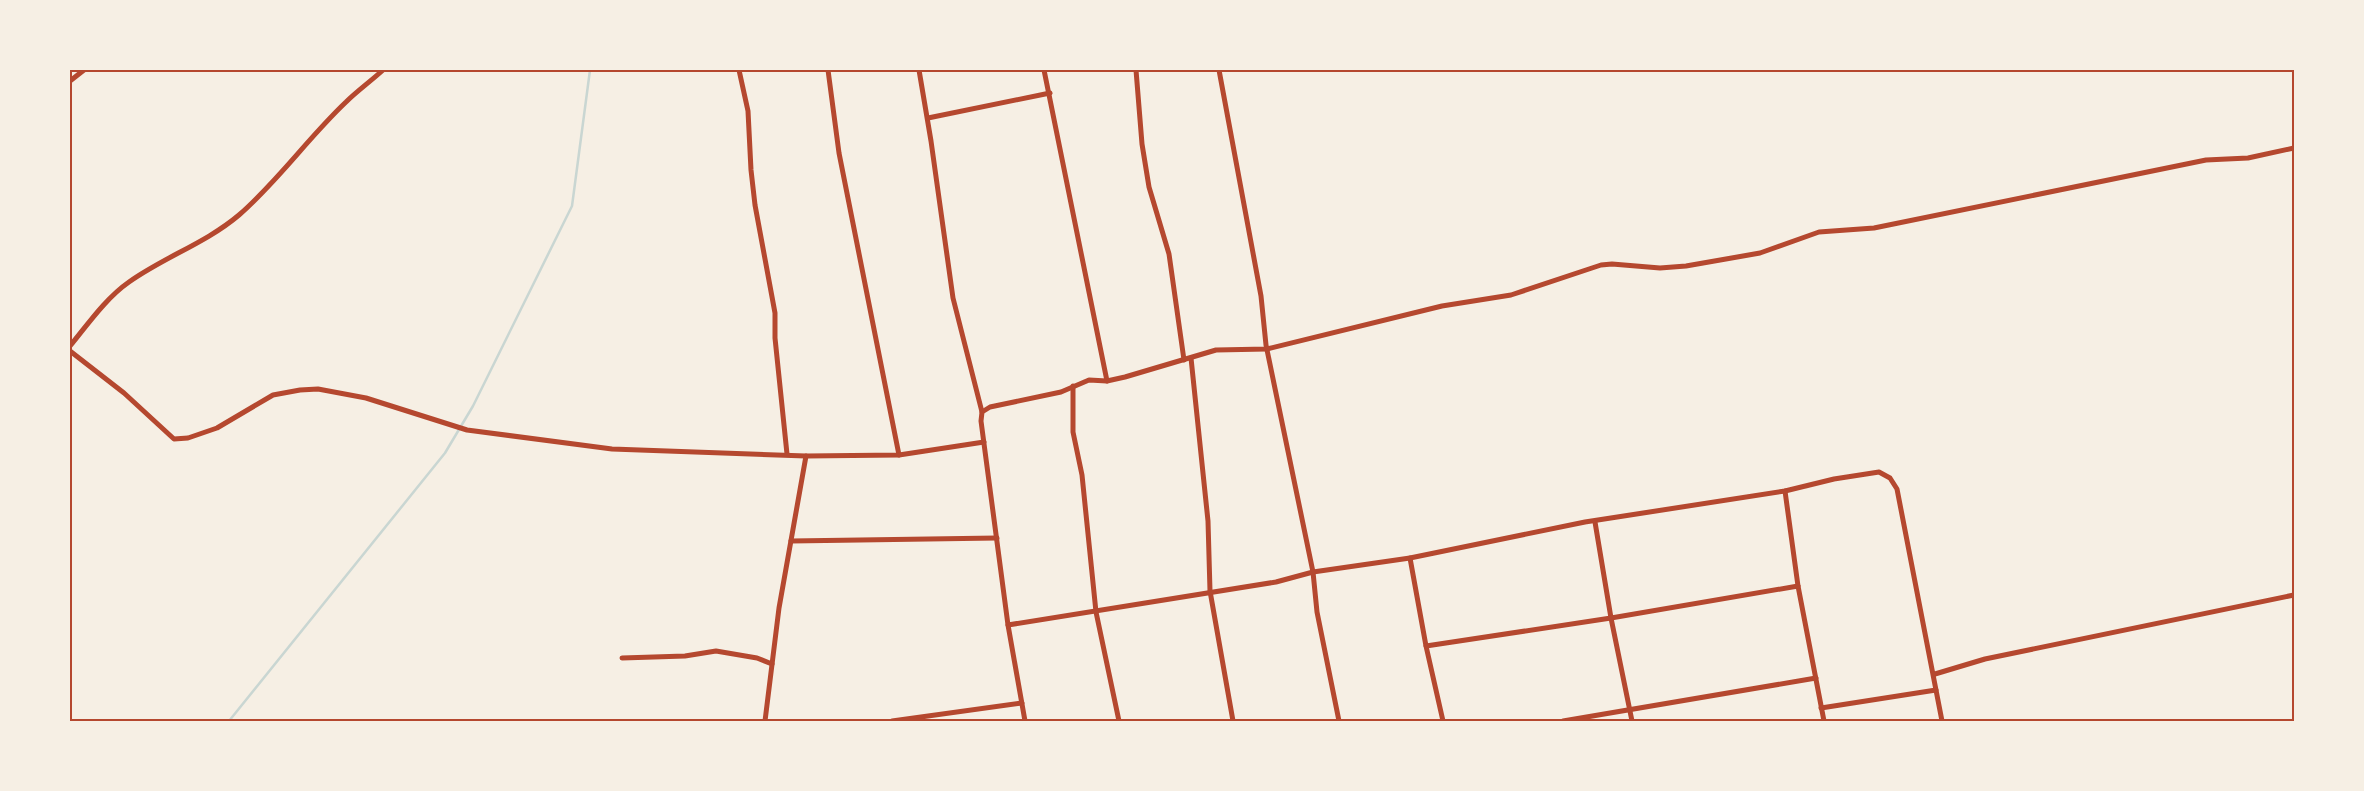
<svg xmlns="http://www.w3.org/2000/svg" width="2364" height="791" font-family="Bitter,serif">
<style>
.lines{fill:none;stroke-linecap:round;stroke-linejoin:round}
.stream{stroke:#c9d6d2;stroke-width:2.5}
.minor{stroke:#b5482f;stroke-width:5}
.neatline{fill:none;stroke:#b5482f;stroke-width:2}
</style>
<rect width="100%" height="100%" fill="#f6efe4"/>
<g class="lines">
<polyline class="stream" points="229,721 445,453 473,406 572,206 590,70"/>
<g class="minor">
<polyline points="739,70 748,111 751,170 755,205 775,313 775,338 787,454"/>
<polyline points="828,70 839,153 899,455"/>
<polyline points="919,70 931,141 953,298 982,412"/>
<polyline points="1044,70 1107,381"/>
<polyline points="1136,70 1142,144 1149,187 1169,254 1184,360"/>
<polyline points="1219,70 1261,296 1266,345 1313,572 1317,612 1339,721"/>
<polyline points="70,81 84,70"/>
<polyline points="928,118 1050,93"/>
<path d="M70 346C88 324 106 298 129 282 164 257 206 243 239 215 278 181 308 138 346 102 357 91 371 81 383 70"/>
<polyline points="70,351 124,393 174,439 188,438 217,428 273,395 300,390 318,389 366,398 467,430 612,449 806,456 899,455 984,442"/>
<polyline points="1191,358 1208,521 1210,591 1233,721"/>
<polyline points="1073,386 1073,432 1082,475 1096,612 1119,721"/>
<polyline points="1785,491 1798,586 1824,721"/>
<polyline points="1595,522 1611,618 1632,721"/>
<polyline points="791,541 997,538"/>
<polyline points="1410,558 1426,646 1443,721"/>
<polyline points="1008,625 1276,582 1313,572 1410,558 1585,522 1785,491 1834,479 1879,472 1890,478 1897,489 1942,721"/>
<polyline points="1426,646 1611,618 1798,586"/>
<polyline points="622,658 685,656 716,651 757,658 772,664"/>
<polyline points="1935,674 1985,659 2294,595"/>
<polyline points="1821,708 1936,690"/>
<polyline points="765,721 779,608 806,456"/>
<polyline points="892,721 1022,703"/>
<polyline points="1025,721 1008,625 981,421 982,412 990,407 1061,392 1089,380 1107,381 1125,377 1216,350 1267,349 1442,306 1511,295 1601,265 1612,264 1660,268 1686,266 1760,253 1819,232 1874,228 2206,160 2248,158 2294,148"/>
<polyline points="1563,721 1816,678"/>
</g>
</g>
<rect width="2364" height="791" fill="none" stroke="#f6efe4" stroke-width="142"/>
<rect x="71" y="71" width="2222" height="649" class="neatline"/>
</svg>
